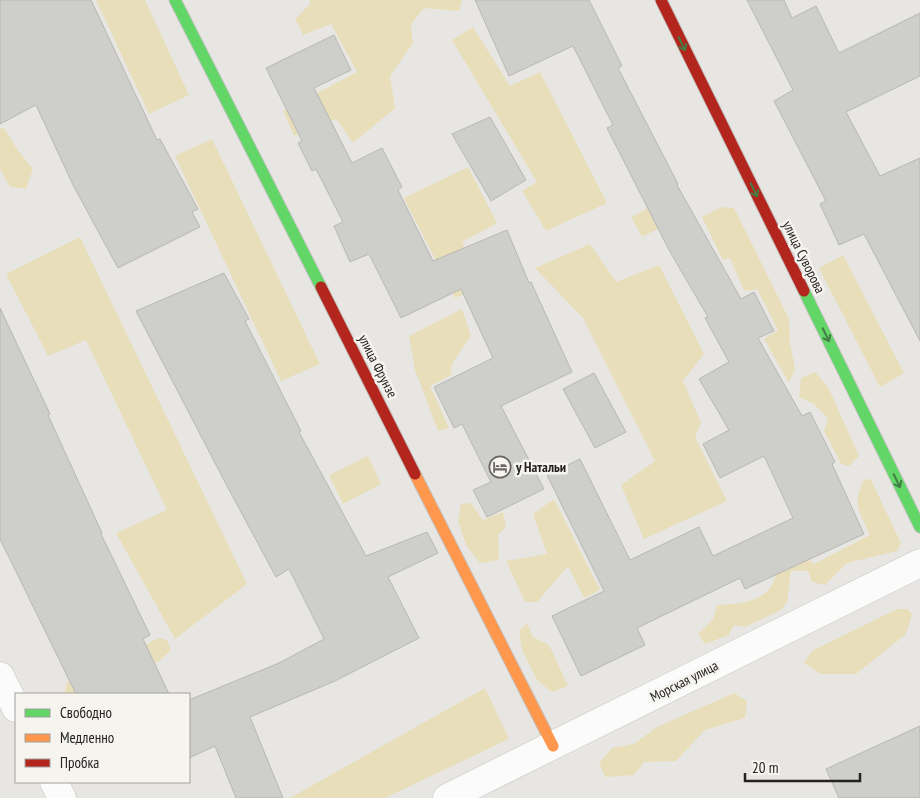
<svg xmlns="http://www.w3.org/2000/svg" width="920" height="798" font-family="'PT Sans Narrow',sans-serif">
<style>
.green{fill:#e8dfba}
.building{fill:#cececb;stroke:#b7b7b4}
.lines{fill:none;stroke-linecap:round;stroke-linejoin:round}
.street-casing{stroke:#c4c3c1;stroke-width:29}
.fast-casing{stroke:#c4c3c1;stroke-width:13}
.slow-casing{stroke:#c4c3c1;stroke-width:13}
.jam-casing{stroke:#c4c3c1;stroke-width:13}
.street{stroke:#fbfbfb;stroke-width:28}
.fast{stroke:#63d668;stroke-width:11}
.slow{stroke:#ff974d;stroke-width:11}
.jam{stroke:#b3261e;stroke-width:11}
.oneway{stroke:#437c44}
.labels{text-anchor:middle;stroke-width:5;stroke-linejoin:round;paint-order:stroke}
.street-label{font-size:14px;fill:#232220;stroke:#f5f4ef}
.poi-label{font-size:14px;font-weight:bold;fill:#232220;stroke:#f5f4ef;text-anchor:start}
</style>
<rect width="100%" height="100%" fill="#e7e6e3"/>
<g class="green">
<polygon points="96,0 145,0 189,95 149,114"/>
<polygon points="310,0 462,0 459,11 424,8 411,24 413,43 390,76 395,108 353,143 336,119 294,136 283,111 357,72 331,24 303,35 295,19 310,4"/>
<polygon points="473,27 510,86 540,72 607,203 546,231 522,191 537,182 452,40"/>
<polygon points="4,128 17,149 33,169 26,189 10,187 0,169 0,129"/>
<polygon points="212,139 320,364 281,381 175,156"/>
<polygon points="468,167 497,223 462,242 485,285 455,298 404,198"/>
<polygon points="678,193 688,213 642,237 631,217"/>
<polygon points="722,207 734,208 789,319 790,343 795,369 789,383 764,339 778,330 757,289 744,291 730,258 723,260 702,217"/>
<polygon points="80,237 247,584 175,639 116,533 167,510 86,340 48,356 6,274"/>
<polygon points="590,244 616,282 659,265 704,354 683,381 701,423 695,437 727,501 644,539 621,485 655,461 583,318 535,268"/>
<polygon points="843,255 904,373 880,387 819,268"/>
<polygon points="462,309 471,336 452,364 451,375 430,386 449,428 438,431 415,370 409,336"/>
<polygon points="815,372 828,387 859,456 849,466 841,464 824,431 828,418 814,404 799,397 801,378"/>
<polygon points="368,456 381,484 343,504 329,475"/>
<path d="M864 479 871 480 901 543 897 551 847 563 825 585 812 582 808 571H791L787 602 781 610 745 627 734 625 729 635 705 644 698 634 713 619 717 605C741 604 775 601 776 570L805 557 814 564 870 535C859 511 852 505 864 479Z"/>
<polygon points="554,499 600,590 584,598 568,566 537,602 525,602 506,561 547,554 533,514"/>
<polygon points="471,503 483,520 503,512 506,527 498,535 499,560 480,563 466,545 458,521 461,504"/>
<polygon points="897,609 908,609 912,614 906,634 856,674 820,674 804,663 812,651"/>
<polygon points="527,623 533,637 549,645 568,686 552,692 537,680 522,650 519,631"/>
<polygon points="159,638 167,640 171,650 158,662 96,680 91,694 64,694 67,682"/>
<polygon points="485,688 509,739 385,798 290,798"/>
<polygon points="734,693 747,701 745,718 705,730 676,761 644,762 634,775 605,777 599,763 612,748 634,744 657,727"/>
</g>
<g class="building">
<polygon points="0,0 91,0 157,140 160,139 198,209 192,212 200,227 118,268 73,185 36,105 0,124"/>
<polygon points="475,0 589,0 622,66 618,68 678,184 677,185 741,299 754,292 774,331 758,338 802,416 810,412 835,462 832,464 864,534 745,589 740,578 637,628 645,645 581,676 552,616 604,591 547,475 580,459 630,560 699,527 713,556 793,518 764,456 720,478 703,444 729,430 699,379 729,362 705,318 708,317 669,250 607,128 613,125 573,46 509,76"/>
<polygon points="747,0 784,0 792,18 816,6 839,53 920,13 920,76 846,112 880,176 920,158 920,341 864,234 839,245 820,204 826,201 774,101 793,90"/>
<polygon points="334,35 351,70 314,88 352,163 382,148 402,187 398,190 433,261 507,230 529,283 531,282 572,372 501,406 544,489 487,517 473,490 491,482 462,424 454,428 434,387 493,358 461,289 401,318 369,254 350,262 334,226 343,222 316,169 312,171 298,143 302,141 266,68"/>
<polygon points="490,117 526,180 491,201 452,134"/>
<polygon points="224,273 249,319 245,321 301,431 299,432 366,556 427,532 438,553 388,577 419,638 335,681 250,717 283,798 236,798 215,746 189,758 189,700 279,663 324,639 289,569 276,577 227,486 136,311"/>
<polygon points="0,308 50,414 48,415 102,533 101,534 150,635 143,639 169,694 76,694 0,539"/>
<polygon points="594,373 626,432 595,448 563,389"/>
<polygon points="920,726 920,798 839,798 826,769"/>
</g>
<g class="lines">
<g class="street-casing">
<g id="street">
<polyline points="0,676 16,708"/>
<polyline points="54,782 62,798"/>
<polyline points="447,798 920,563"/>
</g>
</g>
<g class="fast-casing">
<g id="fast">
<polyline points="175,0 321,287"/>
<polyline points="804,291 920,527"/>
</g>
</g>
<g class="slow-casing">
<polyline id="slow" points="415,474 553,746"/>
</g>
<g class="jam-casing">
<g id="jam">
<polyline points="661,0 804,291"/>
<polyline points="321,287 415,474"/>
</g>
</g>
<use href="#street" class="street"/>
<use href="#fast" class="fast"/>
<use href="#slow" class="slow"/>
<use href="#jam" class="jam"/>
</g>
<defs><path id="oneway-shaft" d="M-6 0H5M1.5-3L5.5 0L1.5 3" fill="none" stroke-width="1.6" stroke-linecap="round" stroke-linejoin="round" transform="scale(1.25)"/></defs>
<g class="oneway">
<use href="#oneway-shaft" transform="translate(682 44) rotate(64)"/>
<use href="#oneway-shaft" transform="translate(754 190) rotate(64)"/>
<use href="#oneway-shaft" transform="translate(826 335) rotate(64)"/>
<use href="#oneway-shaft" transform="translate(897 481) rotate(64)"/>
</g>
<defs>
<g id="hotel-ring" transform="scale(1.125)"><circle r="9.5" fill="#f5f4ef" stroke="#686764" stroke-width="1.5"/><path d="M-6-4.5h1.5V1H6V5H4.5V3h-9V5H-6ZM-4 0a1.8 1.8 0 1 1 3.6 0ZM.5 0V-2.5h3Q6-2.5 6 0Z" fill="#686764"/></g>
</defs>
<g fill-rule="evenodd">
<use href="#hotel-ring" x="500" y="467"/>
</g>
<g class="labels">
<g class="street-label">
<text transform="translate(804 257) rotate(64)" y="5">улица Суворова</text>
<text transform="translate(378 366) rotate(63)" y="5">улица Фрунзе</text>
<text transform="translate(684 681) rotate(-27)" y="5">Морская улица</text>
</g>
<g class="poi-label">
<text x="516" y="472">у Натальи</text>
</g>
</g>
<rect x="15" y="693" width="175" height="90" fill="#f5f4ef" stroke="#a1a09c"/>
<rect x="25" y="709" width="25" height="8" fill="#63d668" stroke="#a1a09c"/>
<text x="60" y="718" font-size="15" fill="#232220">Свободно</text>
<rect x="25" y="734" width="25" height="8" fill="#ff974d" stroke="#a1a09c"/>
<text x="60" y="743" font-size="15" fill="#232220">Медленно</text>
<rect x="25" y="759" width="25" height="8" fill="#b3261e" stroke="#a1a09c"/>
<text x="60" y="768" font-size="15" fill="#232220">Пробка</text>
<path d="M745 773v8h115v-8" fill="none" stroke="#232220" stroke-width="2.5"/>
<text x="752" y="773" font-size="15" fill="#232220" stroke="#f5f4ef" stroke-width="4" paint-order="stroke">20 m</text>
</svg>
